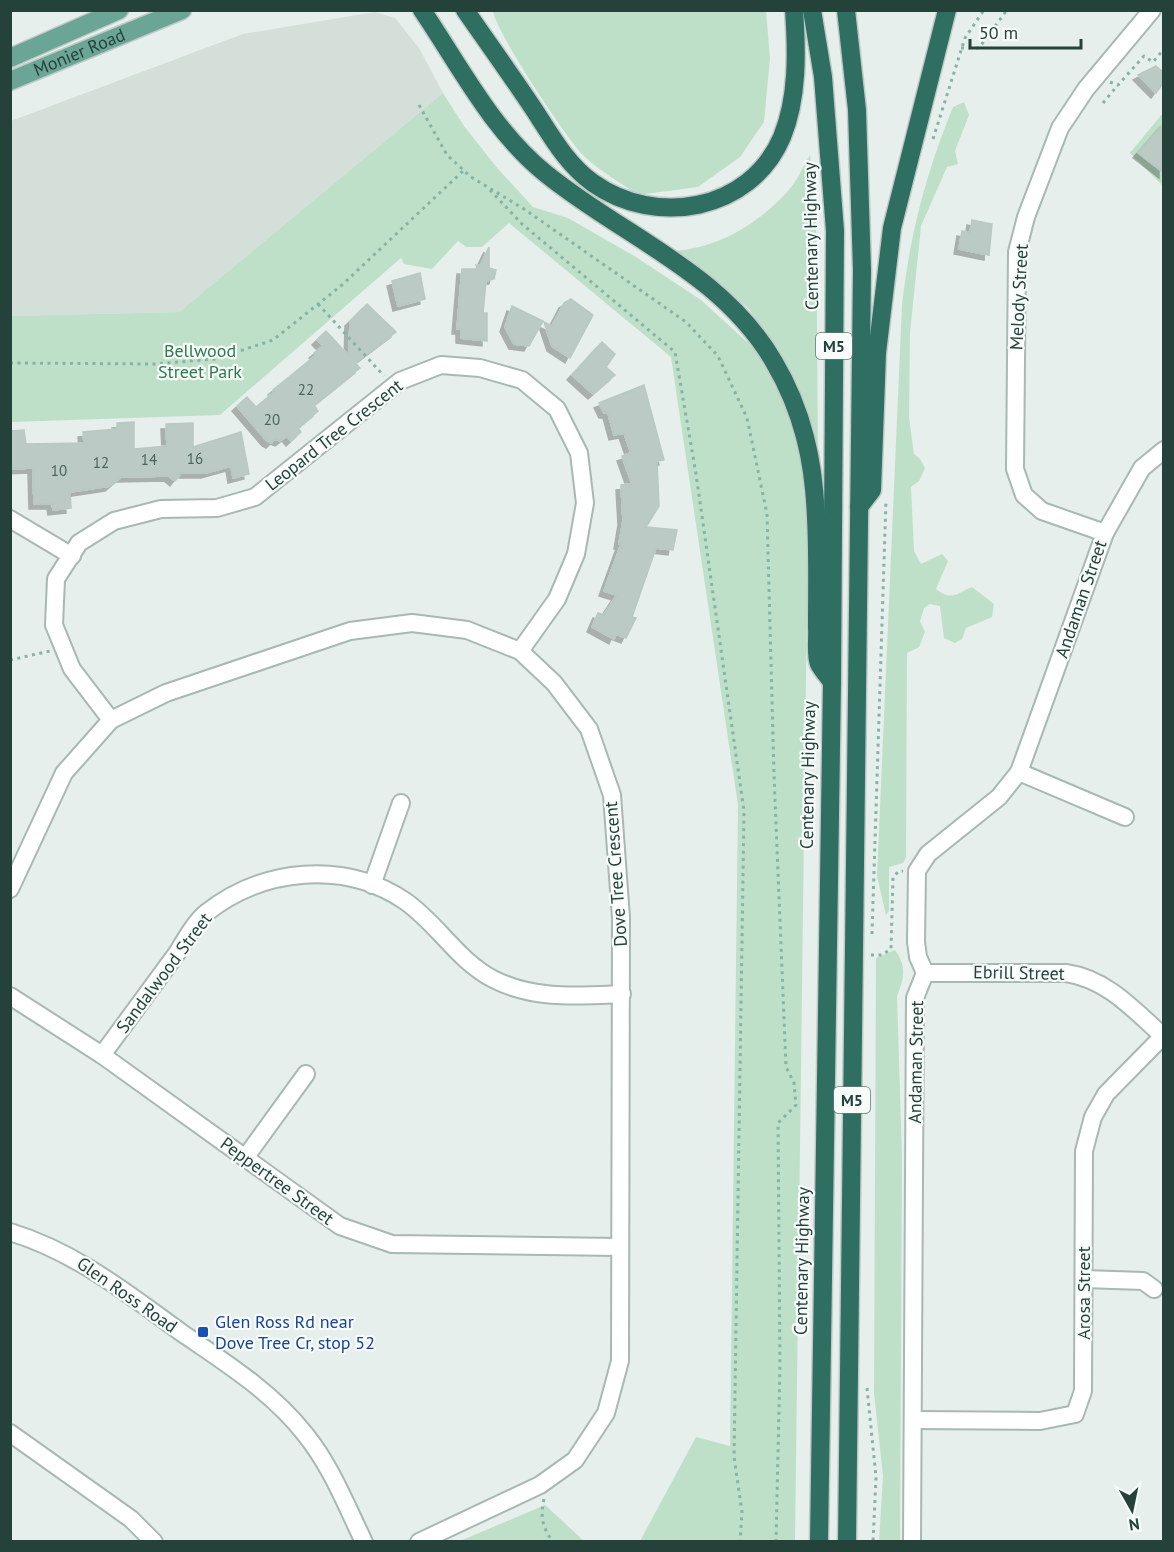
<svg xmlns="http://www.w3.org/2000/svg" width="1174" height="1552" font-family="'PT Sans',sans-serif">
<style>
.built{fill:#d4dfda}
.green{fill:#bfe0c8}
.building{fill:#bbcac4;stroke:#b8c9c2;stroke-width:1.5;filter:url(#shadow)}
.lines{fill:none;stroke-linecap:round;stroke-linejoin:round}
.minor-casing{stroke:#a8b8b2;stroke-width:20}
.major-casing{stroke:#c2cac8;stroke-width:21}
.highway-casing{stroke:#c2cac8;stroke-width:21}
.path{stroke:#86b3a5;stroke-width:3;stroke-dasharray:3 4.5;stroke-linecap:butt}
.minor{stroke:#fff;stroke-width:16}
.major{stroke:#6aa596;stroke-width:18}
.highway{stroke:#2f6f62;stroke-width:18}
.transit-dot{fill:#1a4fb4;stroke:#f7fbf9;stroke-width:2}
.labels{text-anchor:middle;stroke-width:4.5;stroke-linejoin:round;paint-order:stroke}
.number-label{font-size:15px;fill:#4a645c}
.shield{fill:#f7fbf9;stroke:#637a73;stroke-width:1.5}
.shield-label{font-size:16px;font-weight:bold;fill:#24423a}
.street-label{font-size:18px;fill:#24423a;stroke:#f7fbf9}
.park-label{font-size:18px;fill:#2d7a4b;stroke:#f7fbf9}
.transit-label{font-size:18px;fill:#164399;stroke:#f7fbf9;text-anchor:start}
</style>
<defs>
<filter id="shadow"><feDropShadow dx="-5" dy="5" stdDeviation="0" flood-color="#0004"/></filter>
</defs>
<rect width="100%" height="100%" fill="#e6efeb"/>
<polygon class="built" points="375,12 395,18 419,48 443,93 179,312 11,316 11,121 243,34"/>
<g class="green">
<path d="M493 11H766L770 58 764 122 740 157 698 187 638 195C621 183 598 170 583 155 565 136 496 32 493 11Z"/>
<polygon points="443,93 464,126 498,169 533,207 568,218 636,257 701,300 759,353 789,409 805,462 808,519 795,1541 640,1541 696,1437 730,1446 738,805 671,357 509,223 482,247 466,247 458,241 432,269 404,264 401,258 220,415 11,422 10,316 179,312"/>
<path d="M964 102 969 115 955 151 958 164 947 167 921 226 910 333 909 418 914 454 920 459 925 468 919 481 911 487 914 551 921 564 942 554 948 561 936 589C952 601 956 594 972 587L994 604 992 617 966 628 962 639 955 643 944 638 940 606 930 604 924 608 920 621 925 632 919 647 907 653 906 857 903 863 889 867V911L886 915 877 876 902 305C910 234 926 173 953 107Z"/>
<polygon points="1163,113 1163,186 1130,153"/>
<path d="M810 155 816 200 818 451 812 446 794 377 749 309 719 283 673 251C718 248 758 224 788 191 797 181 803 167 810 155Z"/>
<path d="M895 950C907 966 904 979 897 996L902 1157 900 1541 879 1542 883 1476 874 1393 876 958Z"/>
<polygon points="545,1505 584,1541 460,1541"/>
</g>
<g class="building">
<polygon points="1156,66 1164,73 1164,82 1156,93 1138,75"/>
<polygon points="1164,123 1164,173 1138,153"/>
<polygon points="972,220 992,224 989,255 959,249 962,231 970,233"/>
<polygon points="489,247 489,268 496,270 494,279 486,281 483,313 487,313 487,341 461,338 461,329 457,329 462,269 478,269 476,265 480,266"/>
<polygon points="420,273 425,299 398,306 392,281"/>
<polygon points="571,299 593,315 570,358 552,346 544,322 552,326 564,303"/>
<polygon points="367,304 396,332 355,363 360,368 314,405 318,411 298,428 301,432 291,441 287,436 280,441 275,439 271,443 267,441 237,406 247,397 256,407 274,392 273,390 316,355 314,353 323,346 317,340 326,331 349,356 350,321"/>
<polygon points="512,306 543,321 529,346 514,344 505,327"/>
<polygon points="602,342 615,354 606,367 615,375 593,394 572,375"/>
<polygon points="644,385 664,460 657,461 659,506 646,527 677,530 673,550 656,548 632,617 636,618 626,638 616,634 614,639 592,627 598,613 604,615 617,595 604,591 621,544 619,544 623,520 621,485 632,484 622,456 631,453 624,433 614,435 608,413 604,413 599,403"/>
<polygon points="134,422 134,449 167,446 166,424 193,423 193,447 241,432 249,474 233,478 231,466 206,473 181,473 175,481 169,476 121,477 110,486 70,492 71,508 53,510 52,504 34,504 33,468 10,469 10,431 24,430 26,444 84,443 83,432 117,429 117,423"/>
</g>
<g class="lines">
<g class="minor-casing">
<g id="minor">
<polyline points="10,519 72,556"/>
<polyline points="1105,533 1042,511 1024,495 1015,469 1017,252 1026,217 1060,128 1086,89 1152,10"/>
<polyline points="111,720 72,669 54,625 56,579 79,543 114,521 161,509 217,508 255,497 400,381 441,365 480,368 522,380 557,409 579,453 585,503 576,554 557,599 520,651"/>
<polyline points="1019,772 1125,817"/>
<polyline points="372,885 401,803"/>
<polyline points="10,889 64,773 111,720 166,693 350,631 412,623 467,630 520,651 554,683 589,729 612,795 621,918 620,1361 606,1413 575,1460 540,1485 419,1542"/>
<path d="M925 973H1066C1107 979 1134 1010 1164 1037"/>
<polyline points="10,996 102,1055 340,1226 392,1244 619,1247"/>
<path d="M102 1055C127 1021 152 987 177 953 185 940 195 922 206 913 263 868 344 860 405 901 438 924 457 960 493 979 534 1000 578 996 622 994"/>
<polyline points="245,1158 306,1074"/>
<path d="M10 1232C76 1252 128 1294 182 1333 226 1363 272 1392 305 1434 331 1466 346 1505 364 1542"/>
<polyline points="1084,1279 1143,1281 1154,1289"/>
<polyline points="913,1420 1040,1421 1075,1414 1083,1391 1084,1151 1093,1117 1106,1094 1163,1036"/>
<polyline points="10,1433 131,1519 154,1542"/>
<polyline points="912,1542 915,998 925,973 918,957 916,942 917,871 928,854 999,797 1019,772 1105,533 1142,468 1164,450"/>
</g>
</g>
<g class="major-casing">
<g id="major">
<polyline points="10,58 119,10"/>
<path id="s1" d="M10 81 182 10"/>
</g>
</g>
<g class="highway-casing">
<g id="highway">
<path d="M422 10C460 66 492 130 545 173 622 236 722 272 774 362 803 411 814 462 816 518 818 555 817 591 817 627 818 638 815 654 819 664 822 670 828 676 832 682"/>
<path d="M465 10C488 43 511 75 533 108 550 134 567 165 593 183 655 227 750 212 782 137 798 98 797 52 794 10"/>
<polyline points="812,10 823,77 835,231 832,682 819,1542"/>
<polyline points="846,10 857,110 862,270 847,1542"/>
<polyline points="859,507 872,490 877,353 892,228 947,10"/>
</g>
</g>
<g class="path">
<polyline points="961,48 979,48 1007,10"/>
<polyline points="1110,82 1118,85 1144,56 1153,62 1164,49"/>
<polyline points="1103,103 1117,86"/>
<polyline points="419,105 447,155 471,177 524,209 686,322 718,356 747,418 767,514 774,775 786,1067 794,1083 796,1105 778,1123 780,1364 776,1542"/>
<polyline points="933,139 965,38 984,10"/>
<polyline points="490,190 522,224 675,352 696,474 744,811 734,1457 742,1512 740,1542"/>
<polyline points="318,304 384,376"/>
<polyline points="10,363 155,364 215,359 273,340 342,285 464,170"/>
<polyline points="10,660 50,651"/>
<polyline points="872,934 886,500"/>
<polyline points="871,955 882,955 891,949 893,877 899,871 903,871"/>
<polyline points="867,1388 876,1477 873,1542"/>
<path d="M544 1499C540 1516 542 1527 553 1542"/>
</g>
<use href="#minor" class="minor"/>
<use href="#major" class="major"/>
<use href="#highway" class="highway"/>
</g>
<rect class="transit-dot" x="197" y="1326" width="12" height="12" rx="3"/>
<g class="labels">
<g class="number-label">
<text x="306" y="395">22</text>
<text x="272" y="425">20</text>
<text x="195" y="464">16</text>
<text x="149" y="465">14</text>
<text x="101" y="468">12</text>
<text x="59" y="476">10</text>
</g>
<g class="shield">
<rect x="816" y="333" width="36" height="26" rx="4.5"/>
<rect x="834" y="1087" width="36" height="26" rx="4.5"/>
</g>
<g class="shield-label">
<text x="834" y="352">M5</text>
<text x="852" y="1106">M5</text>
</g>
<g class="street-label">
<text dy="6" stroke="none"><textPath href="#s1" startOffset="75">Monier Road</textPath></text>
<text transform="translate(811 236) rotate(-91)" y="6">Centenary Highway</text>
<text transform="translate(1019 297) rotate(-87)" y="6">Melody Street</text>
<text transform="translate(334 435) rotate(-38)" y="6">Leopard Tree Crescent</text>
<text transform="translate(1081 599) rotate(-71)" y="6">Andaman Street</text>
<text transform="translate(808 775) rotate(-89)" y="6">Centenary Highway</text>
<text transform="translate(616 874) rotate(-94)" y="6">Dove Tree Crescent</text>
<text transform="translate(164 973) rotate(-53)" y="6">Sandalwood Street</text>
<text transform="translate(1019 973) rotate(1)" y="6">Ebrill Street</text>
<text transform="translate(916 1062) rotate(-89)" y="6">Andaman Street</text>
<text transform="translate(277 1181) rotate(36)" y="6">Peppertree Street</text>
<text transform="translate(802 1261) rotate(-89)" y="6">Centenary Highway</text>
<text transform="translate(1084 1293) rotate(-90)" y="6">Arosa Street</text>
<text transform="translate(127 1295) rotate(35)" y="6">Glen Ross Road</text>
</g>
<g class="park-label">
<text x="200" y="357">Bellwood<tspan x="200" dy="21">Street Park</tspan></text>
</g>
<g class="transit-label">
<text x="215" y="1328">Glen Ross Rd near<tspan x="215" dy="21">Dove Tree Cr, stop 52</tspan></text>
</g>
</g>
<rect width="1174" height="1552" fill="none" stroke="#24423a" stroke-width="24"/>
<g transform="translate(1132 1510) rotate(171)" stroke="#f7fbf9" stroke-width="4.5" paint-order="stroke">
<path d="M0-4.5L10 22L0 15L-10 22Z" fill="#24423a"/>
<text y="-9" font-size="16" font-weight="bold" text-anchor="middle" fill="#24423a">N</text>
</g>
<path d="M970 39v9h111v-9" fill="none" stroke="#24423a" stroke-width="3"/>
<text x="979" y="39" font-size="18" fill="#24423a" stroke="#f7fbf9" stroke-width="4.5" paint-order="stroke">50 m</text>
</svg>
